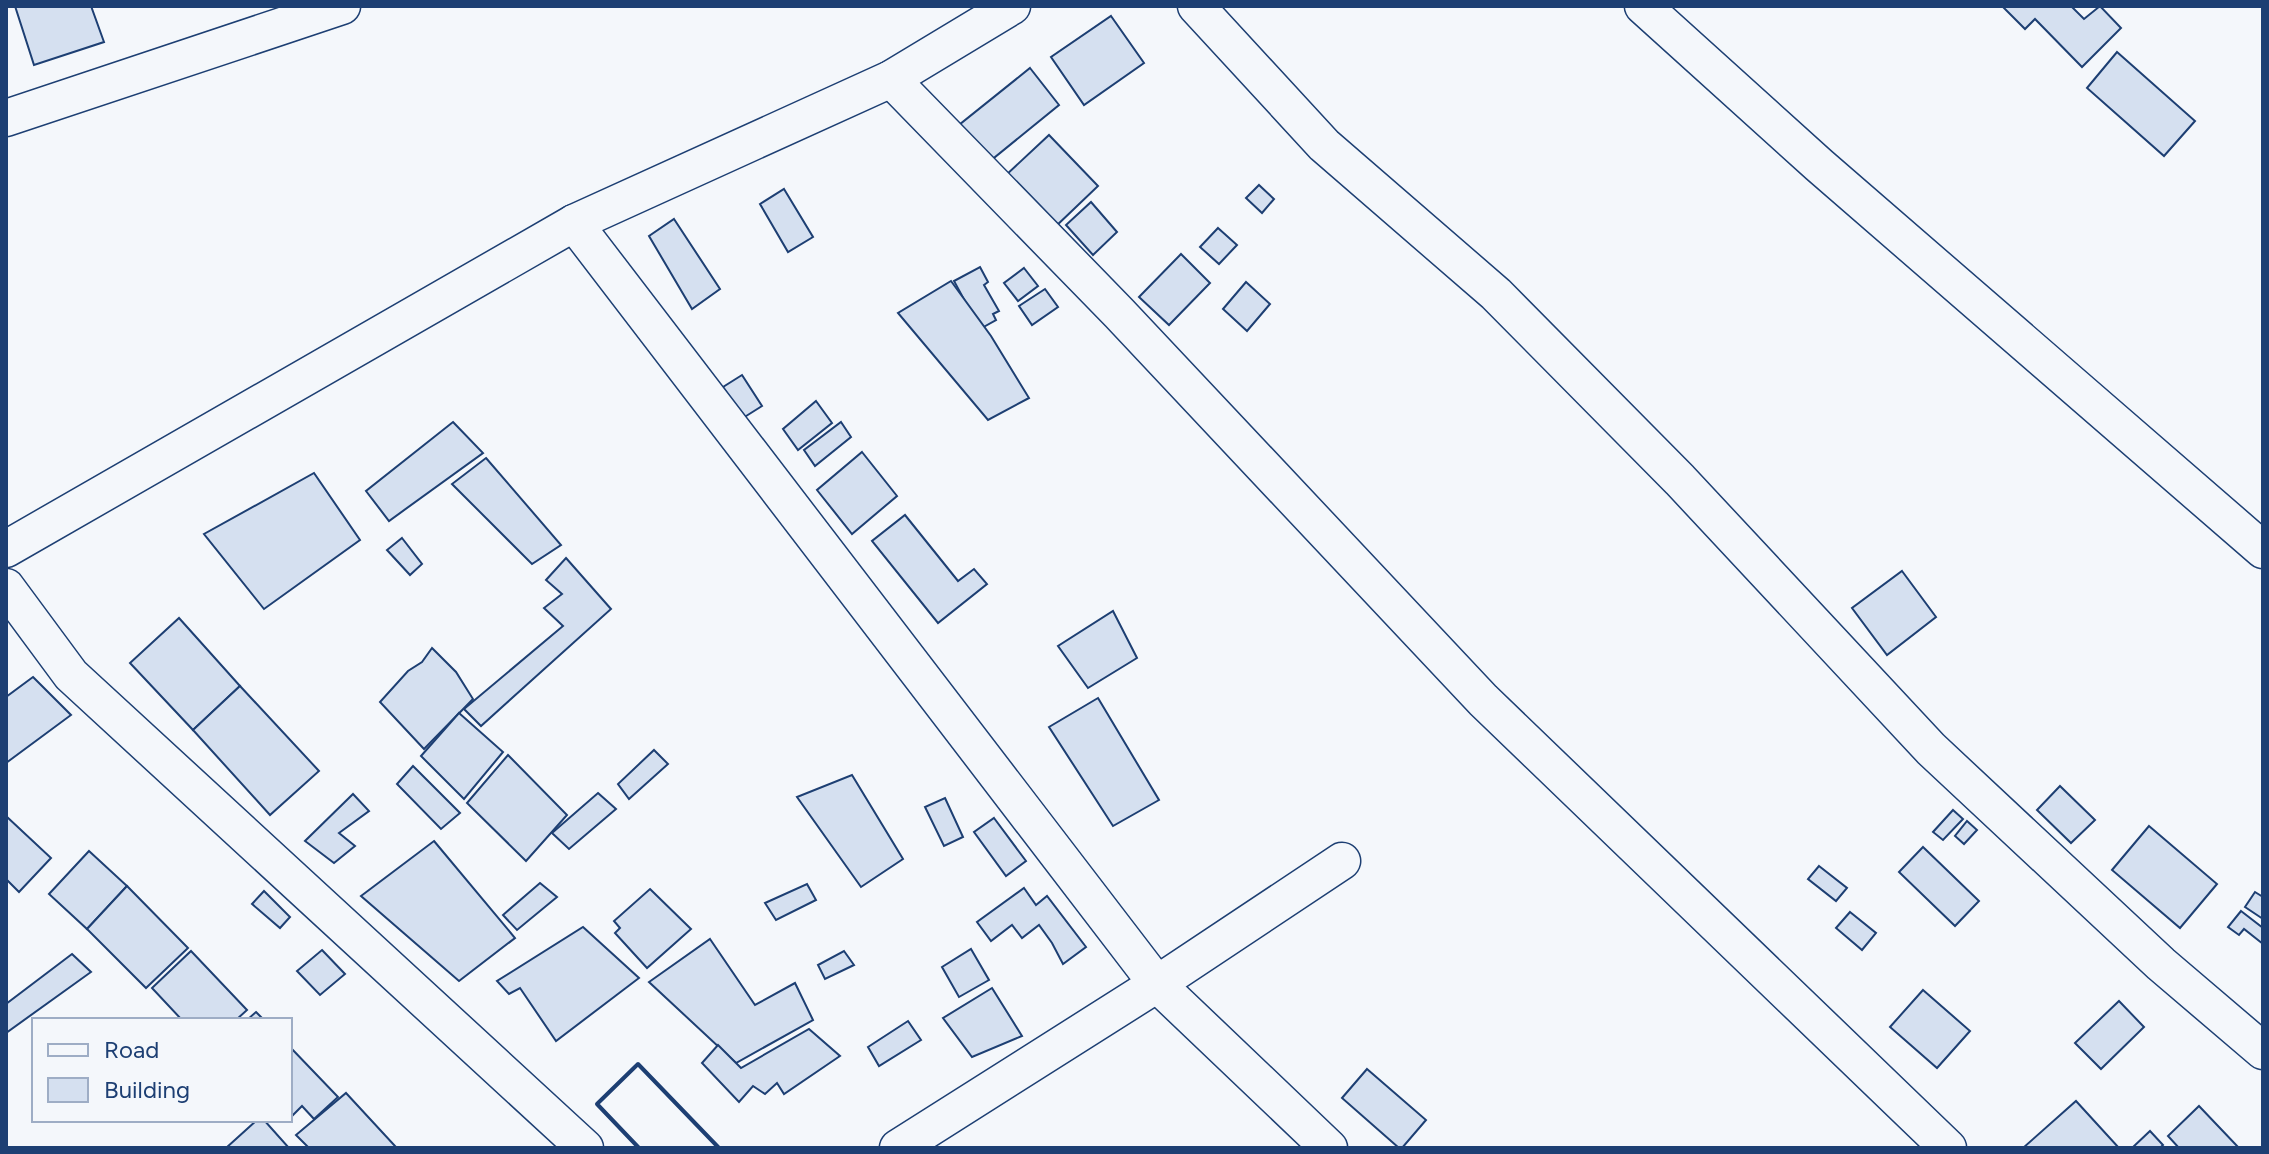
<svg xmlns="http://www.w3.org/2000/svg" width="2269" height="1154" font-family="Figtree,sans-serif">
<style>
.building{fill:#d5e0f0;stroke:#1d3f73;stroke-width:2}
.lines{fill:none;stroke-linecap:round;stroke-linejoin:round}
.minor-casing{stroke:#1d3f73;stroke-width:39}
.minor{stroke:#f4f7fb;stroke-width:36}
.wall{stroke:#1d3f73;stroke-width:4}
</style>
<rect width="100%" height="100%" fill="#f4f7fb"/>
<g class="building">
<polygon points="15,6 91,6 104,42 34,65"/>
<polygon points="2002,6 2071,6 2084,19 2100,6 2121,28 2082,67 2035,19 2025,29"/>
<polygon points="1111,16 1144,63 1084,105 1051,57"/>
<polygon points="2117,52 2195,121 2164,156 2087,88"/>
<polygon points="1030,68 1059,105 984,166 954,129"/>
<polygon points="1049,135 1098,186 1054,228 1005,176"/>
<polygon points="1259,185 1274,199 1262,213 1246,198"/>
<polygon points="784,189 813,237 788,252 760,204"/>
<polygon points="1091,202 1117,232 1093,255 1066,225"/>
<polygon points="674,219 720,289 692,309 649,236"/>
<polygon points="1218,228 1237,245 1219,264 1200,247"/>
<polygon points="1181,254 1210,283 1169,325 1139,297"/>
<polygon points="980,267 988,282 984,285 999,311 993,314 996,320 980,329 954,281"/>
<polygon points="1024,268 1038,286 1018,301 1004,283"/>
<polygon points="951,281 991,336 1029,398 988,420 898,313"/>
<polygon points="1246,282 1270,304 1247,331 1223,309"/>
<polygon points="1045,289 1058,307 1032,325 1019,306"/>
<polygon points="742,375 762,406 743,418 723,387"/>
<polygon points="816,401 832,423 798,450 783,429"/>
<polygon points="453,422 483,453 389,521 366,491"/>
<polygon points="841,422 851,437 815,466 804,450"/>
<polygon points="862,452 897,496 852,534 817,490"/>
<polygon points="486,458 561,545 532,564 452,484"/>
<polygon points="314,473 360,540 264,609 204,534"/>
<polygon points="905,515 958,581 974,569 987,584 938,623 872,541"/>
<polygon points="402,538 422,564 410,575 387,550"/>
<polygon points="566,558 611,609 481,726 464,709 563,626 544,608 562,594 546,580"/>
<polygon points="1902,571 1936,617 1887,655 1852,608"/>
<polygon points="1113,611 1137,658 1088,688 1058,646"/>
<polygon points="179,618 240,686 193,730 130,663"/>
<polygon points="432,648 456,672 473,699 424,749 380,702 408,671 422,662"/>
<polygon points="33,677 71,715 6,763 6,697"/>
<polygon points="240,686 319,771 270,815 193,730"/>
<polygon points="1098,698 1159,800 1113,826 1049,727"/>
<polygon points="459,713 503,752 464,799 421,756"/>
<polygon points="654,750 668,764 629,799 618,784"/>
<polygon points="508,755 567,815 526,861 467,803"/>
<polygon points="413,766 460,813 441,829 397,784"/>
<polygon points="852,775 903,859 861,887 797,797"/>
<polygon points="2060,786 2095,820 2071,843 2037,810"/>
<polygon points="598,793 616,809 569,849 552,833"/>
<polygon points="353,794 369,811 339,833 355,846 334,863 305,841"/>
<polygon points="945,798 963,837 944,846 925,807"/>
<polygon points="1953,810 1963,819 1943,840 1933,832"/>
<polygon points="6,816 51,858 19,892 6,879"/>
<polygon points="994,818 1026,861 1006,876 974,832"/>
<polygon points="1967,821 1977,830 1964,844 1955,836"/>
<polygon points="2149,826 2217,884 2180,928 2112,870"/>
<polygon points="434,841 515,938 459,981 361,896"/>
<polygon points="1923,847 1979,901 1955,926 1899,872"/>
<polygon points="89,851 127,886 87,929 49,894"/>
<polygon points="1819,866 1847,888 1836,901 1808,879"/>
<polygon points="540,883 557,897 517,930 503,915"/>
<polygon points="807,884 816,900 776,920 765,903"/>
<polygon points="127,886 188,948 146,988 87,929"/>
<polygon points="1024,888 1036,905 1047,896 1086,947 1063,964 1052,943 1039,925 1022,938 1012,925 991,941 977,922"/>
<polygon points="650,889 691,929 647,968 615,933 620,928 614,921"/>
<polygon points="264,891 290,917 280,928 252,904"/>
<polygon points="2255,892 2263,897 2263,919 2245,907"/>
<polygon points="2241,911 2263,928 2263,944 2244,929 2239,935 2228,927"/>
<polygon points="1850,912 1876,933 1862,950 1836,928"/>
<polygon points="583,927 639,978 556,1041 520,988 509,994 497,981"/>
<polygon points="710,939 755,1005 795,983 813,1020 736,1063 649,982"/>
<polygon points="971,949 989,980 959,997 942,967"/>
<polygon points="322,950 345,974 320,995 297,971"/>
<polygon points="191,951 247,1010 236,1020 182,1020 152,988"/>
<polygon points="844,951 854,965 825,979 818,965"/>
<polygon points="72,954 91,972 6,1033 6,1004"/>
<polygon points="992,988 1022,1036 972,1057 943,1018"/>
<polygon points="1923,990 1970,1031 1937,1068 1890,1027"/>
<polygon points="2119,1001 2144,1027 2101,1069 2075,1043"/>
<polygon points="256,1012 264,1020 247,1020"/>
<polygon points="908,1021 921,1040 879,1066 868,1047"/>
<polygon points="809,1029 840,1056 784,1094 777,1083 765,1094 753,1086 739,1102 702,1063 718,1045 741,1068"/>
<polygon points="290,1047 338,1097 314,1119 302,1106 293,1115 290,1112"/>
<polygon points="1367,1069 1426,1120 1402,1148 1399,1148 1342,1098"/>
<polygon points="346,1093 395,1146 393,1148 309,1148 296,1135"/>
<polygon points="2076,1101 2119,1148 2023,1148"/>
<polygon points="2199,1106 2239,1148 2179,1148 2168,1136"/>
<polygon points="257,1120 264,1120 289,1148 226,1148"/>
<polygon points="2150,1131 2163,1145 2160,1148 2132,1148"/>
</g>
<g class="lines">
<g class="minor-casing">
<g id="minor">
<polyline points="1196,6 1324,145 1496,294 1680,480 1931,749 2161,964 2263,1051"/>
<polyline points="1643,6 1819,165 2263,550"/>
<polyline points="891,79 1119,313 1483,700 1948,1148"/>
<polyline points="6,118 342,6"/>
<polyline points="574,223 1157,984 1329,1148"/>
<polyline points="6,549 574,223 891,79 1012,6"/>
<polyline points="6,587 71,675 585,1148"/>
<polyline points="898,1148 1157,984 1342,861"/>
</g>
</g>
<use href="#minor" class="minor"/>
<polyline class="wall" points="639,1148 597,1104 638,1064 719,1148"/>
</g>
<rect width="2269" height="1154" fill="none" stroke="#1d3f73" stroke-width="16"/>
<rect x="32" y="1018" width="260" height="104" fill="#f4f7fb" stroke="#9eadc5" stroke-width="2"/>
<rect x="48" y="1044" width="40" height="12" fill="#f4f7fb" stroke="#9eadc5" stroke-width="2"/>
<text x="104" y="1058" font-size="24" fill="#1d3f73">Road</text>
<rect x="48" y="1078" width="40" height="24" fill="#d5e0f0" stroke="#9eadc5" stroke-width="2"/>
<text x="104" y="1098" font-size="24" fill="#1d3f73">Building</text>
</svg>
